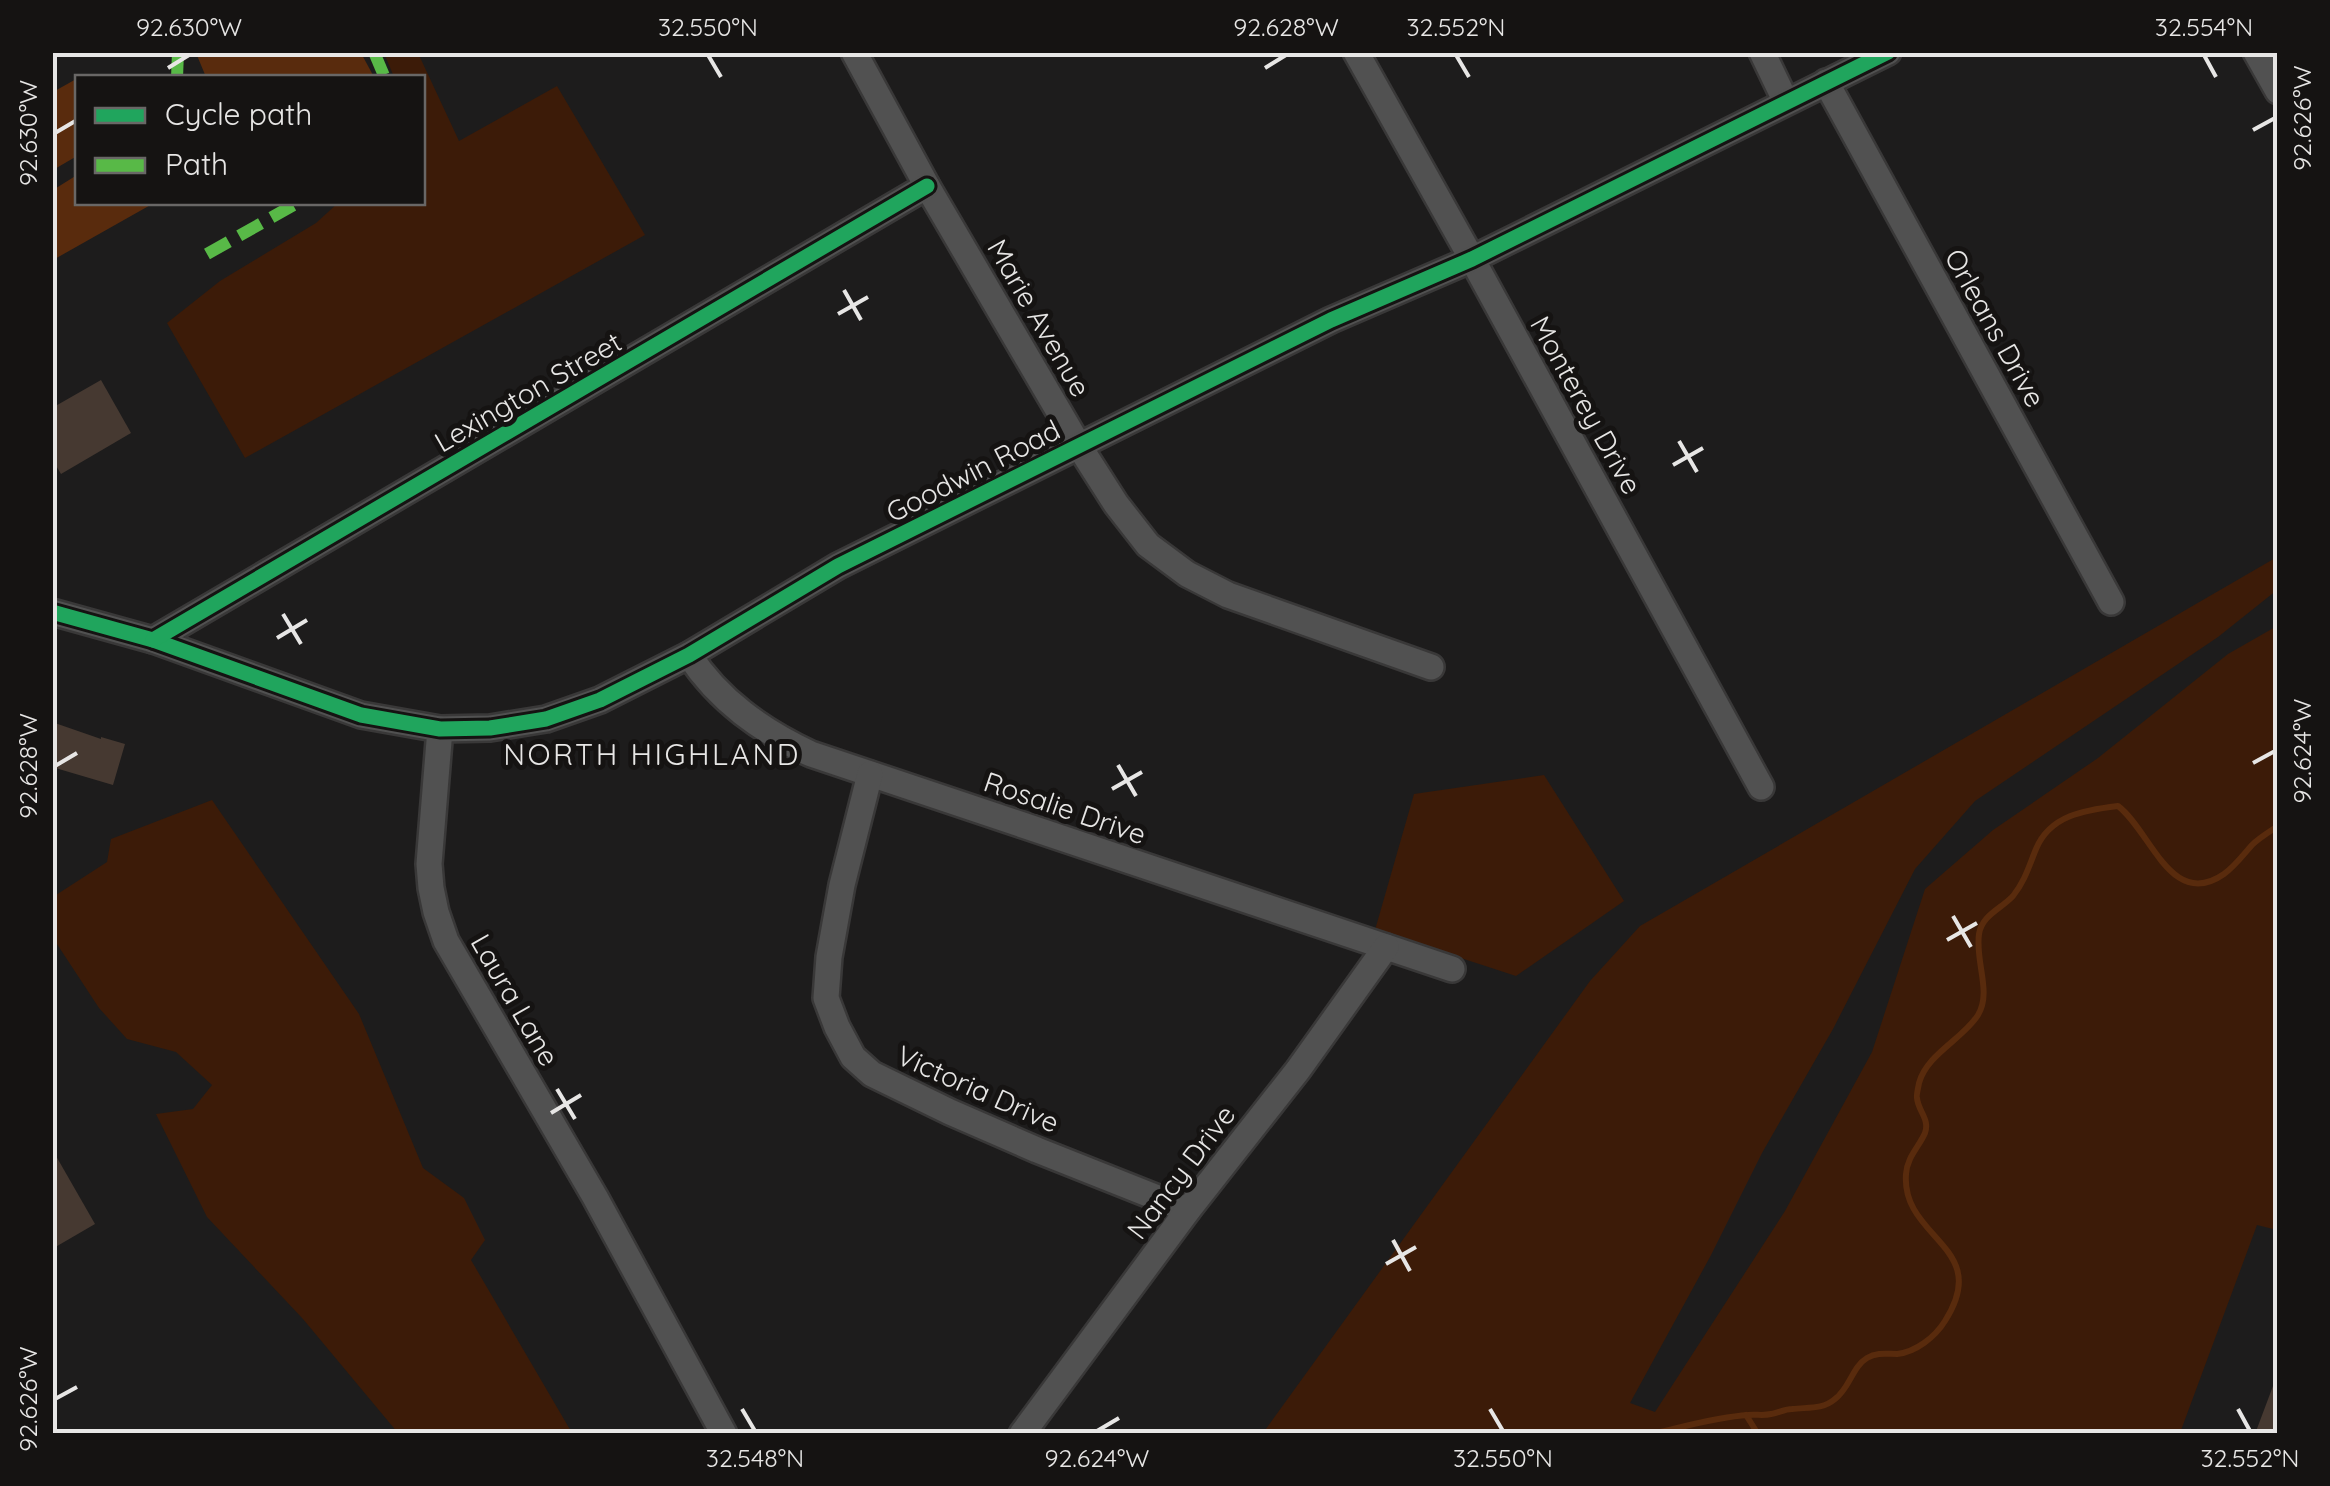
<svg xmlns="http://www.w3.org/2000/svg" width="2330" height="1486" font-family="Quicksand,sans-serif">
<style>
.green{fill:#3c1b08}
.water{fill:#592b0d}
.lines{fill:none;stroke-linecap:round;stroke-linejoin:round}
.stream{stroke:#592b0d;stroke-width:6}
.building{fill:#463931}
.minor-casing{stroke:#393838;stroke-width:30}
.minor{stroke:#515151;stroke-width:25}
.quiet{stroke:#58b947;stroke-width:12;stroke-dasharray:25 12;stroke-linecap:butt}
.cycleway-casing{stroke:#151312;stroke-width:21}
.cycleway{stroke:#20a55d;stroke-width:15}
.ticks{fill:none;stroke:#e7e6e5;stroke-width:4}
.labels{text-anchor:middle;stroke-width:10;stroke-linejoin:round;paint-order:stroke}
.street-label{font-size:28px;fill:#e7e6e5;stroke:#151312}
.neighbourhood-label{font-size:30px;letter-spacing:2.5px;fill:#e7e6e5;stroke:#151312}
.neatline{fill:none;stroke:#e7e6e5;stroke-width:4}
.ticks-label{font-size:25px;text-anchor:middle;fill:#e7e6e5}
</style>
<rect width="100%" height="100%" fill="#1d1c1c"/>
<g class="green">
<polygon points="384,53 418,53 459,141 557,86 645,235 245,458 167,323 220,281 316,223 338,203 422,202 422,78 394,77"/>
<polygon points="2277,557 2277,590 2218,637 1975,801 1915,869 1833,1029 1762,1153 1710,1257 1630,1403 1655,1412 1785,1211 1872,1052 1925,889 1993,830 2098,758 2228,654 2277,626 2277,1230 2257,1225 2180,1433 1263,1433 1590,981 1640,926"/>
<polygon points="1544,775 1624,901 1516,976 1375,930 1414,794"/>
<polygon points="212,800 359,1014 423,1168 464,1198 485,1240 471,1260 572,1433 398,1433 303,1319 207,1217 156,1114 193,1109 212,1085 176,1052 127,1039 99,1008 53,938 52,894 56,895 107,862 111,839"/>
</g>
<g class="water">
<polygon points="196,53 361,53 374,77 206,77"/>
<polygon points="78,78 77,156 53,170 53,92"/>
<polygon points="77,175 78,202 154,203 53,260 53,190"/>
</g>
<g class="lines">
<g class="stream">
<polyline points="1746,1415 1758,1434"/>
<path d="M1651 1434C1683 1427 1716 1417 1748 1415 1756 1414 1763 1416 1771 1414 1778 1413 1785 1409 1792 1409 1808 1407 1822 1410 1835 1399 1850 1388 1852 1367 1867 1358 1877 1352 1887 1354 1897 1354 1916 1352 1935 1337 1945 1321 1993 1246 1901 1239 1906 1174 1907 1157 1919 1147 1925 1133 1930 1119 1918 1111 1917 1098 1916 1096 1919 1084 1919 1083 1927 1054 1963 1039 1978 1015 1992 992 1975 962 1979 934 1982 915 2001 909 2013 896 2025 881 2029 866 2036 849 2050 815 2085 810 2118 806 2151 831 2171 911 2224 874 2235 866 2243 855 2252 845 2259 838 2269 832 2278 826"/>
</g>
</g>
<g class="building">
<polygon points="101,380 131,433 61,474 52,459 52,408"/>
<polygon points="52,722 101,739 101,737 125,744 113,785 52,767"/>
<polygon points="52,1149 95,1224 52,1249"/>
<polygon points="2276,1378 2278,1378 2278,1434 2255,1434"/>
</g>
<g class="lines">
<g class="minor-casing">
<g id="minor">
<polyline points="854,52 927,186 1079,446 1116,504 1148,545 1187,574 1228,595 1431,667"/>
<polyline points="1356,52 1472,259 1761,787"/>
<polyline points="1762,52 1786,102"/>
<polyline points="2256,52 2278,91"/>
<polyline points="1826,82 2111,602"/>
<polyline points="52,612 153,640 361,715 440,729 490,728 546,719 600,700 689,655 838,566 1331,320 1472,259 1888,52"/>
<polyline points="153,640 927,186"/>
<path d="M689 655C719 701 762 731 811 754L1452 969"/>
<polyline points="440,729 429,864 431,888 436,912 446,941 595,1197 724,1434"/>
<polyline points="870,774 842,885 829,957 826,998 837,1027 853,1057 872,1074 950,1112 1037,1150 1188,1210"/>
<polyline points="1022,1434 1188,1210 1298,1070 1386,947"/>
</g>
</g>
<use href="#minor" class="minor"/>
<g class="quiet">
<polyline points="374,52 385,78"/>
<polyline points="177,78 178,52"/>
<polyline points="207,254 299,202"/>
</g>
<g class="cycleway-casing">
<g id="cycleway">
<polyline points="52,612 153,640 361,715 440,729 490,728 546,719 600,700 689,655 838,566 1331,320 1472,259 1888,52"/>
<polyline points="153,640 927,186"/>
</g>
</g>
<use href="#cycleway" class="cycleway"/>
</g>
<path class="ticks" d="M708 55 721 77M1456 55 1469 77M2204 55 2216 77M168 68 189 55M1265 68 1286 55M2253 130 2275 118M55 133 77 120M844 290 861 320M838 314 868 297M1679 441 1697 472M1673 465 1703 448M283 614 301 644M277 638 307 620M2253 763 2275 751M1118 765 1136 796M55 766 77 753M1112 789 1142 772M1953 916 1971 947M1947 940 1977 923M557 1089 575 1119M551 1113 581 1095M1393 1240 1410 1271M1386 1264 1416 1247M55 1399 77 1387M742 1409 755 1431M1490 1409 1503 1431M2238 1409 2250 1431M1097 1431 1119 1418"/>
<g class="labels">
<g class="street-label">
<text transform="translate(1039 318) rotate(60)" y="10">Marie Avenue</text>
<text transform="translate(1995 328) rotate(61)" y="10">Orleans Drive</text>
<text transform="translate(528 392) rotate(-30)" y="10">Lexington Street</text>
<text transform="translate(1586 405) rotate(61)" y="10">Monterey Drive</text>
<text transform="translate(973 471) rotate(-27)" y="10">Goodwin Road</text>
<text transform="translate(1065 808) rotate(19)" y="10">Rosalie Drive</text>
<text transform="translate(515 1000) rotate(60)" y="10">Laura Lane</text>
<text transform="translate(978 1089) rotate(24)" y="10">Victoria Drive</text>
<text transform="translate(1181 1172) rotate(-53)" y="10">Nancy Drive</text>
</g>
<g class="neighbourhood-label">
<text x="652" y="765">NORTH HIGHLAND</text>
</g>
</g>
<rect width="2330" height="1486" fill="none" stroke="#151312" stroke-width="110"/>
<rect x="75" y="75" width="350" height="130" fill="#151312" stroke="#696766" stroke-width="2.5"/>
<rect x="95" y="108" width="50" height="15" fill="#20a55d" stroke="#696766" stroke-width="2.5"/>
<text x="165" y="125" font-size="30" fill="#e7e6e5">Cycle path</text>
<rect x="95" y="158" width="50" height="15" fill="#58b947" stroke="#696766" stroke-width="2.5"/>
<text x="165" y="175" font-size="30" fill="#e7e6e5">Path</text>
<rect x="55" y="55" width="2220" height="1376" class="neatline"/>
<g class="ticks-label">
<text x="189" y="36">92.630°W</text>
<text x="708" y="36">32.550°N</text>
<text x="1286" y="36">92.628°W</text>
<text x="1456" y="36">32.552°N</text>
<text x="2204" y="36">32.554°N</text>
<text transform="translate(2302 118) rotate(-90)" y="9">92.626°W</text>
<text transform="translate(28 133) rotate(-90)" y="9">92.630°W</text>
<text transform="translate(2302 751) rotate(-90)" y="9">92.624°W</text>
<text transform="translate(28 766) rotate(-90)" y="9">92.628°W</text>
<text transform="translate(28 1399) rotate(-90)" y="9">92.626°W</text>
<text x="755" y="1467">32.548°N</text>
<text x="1097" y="1467">92.624°W</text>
<text x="1503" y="1467">32.550°N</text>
<text x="2250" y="1467">32.552°N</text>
</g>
</svg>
